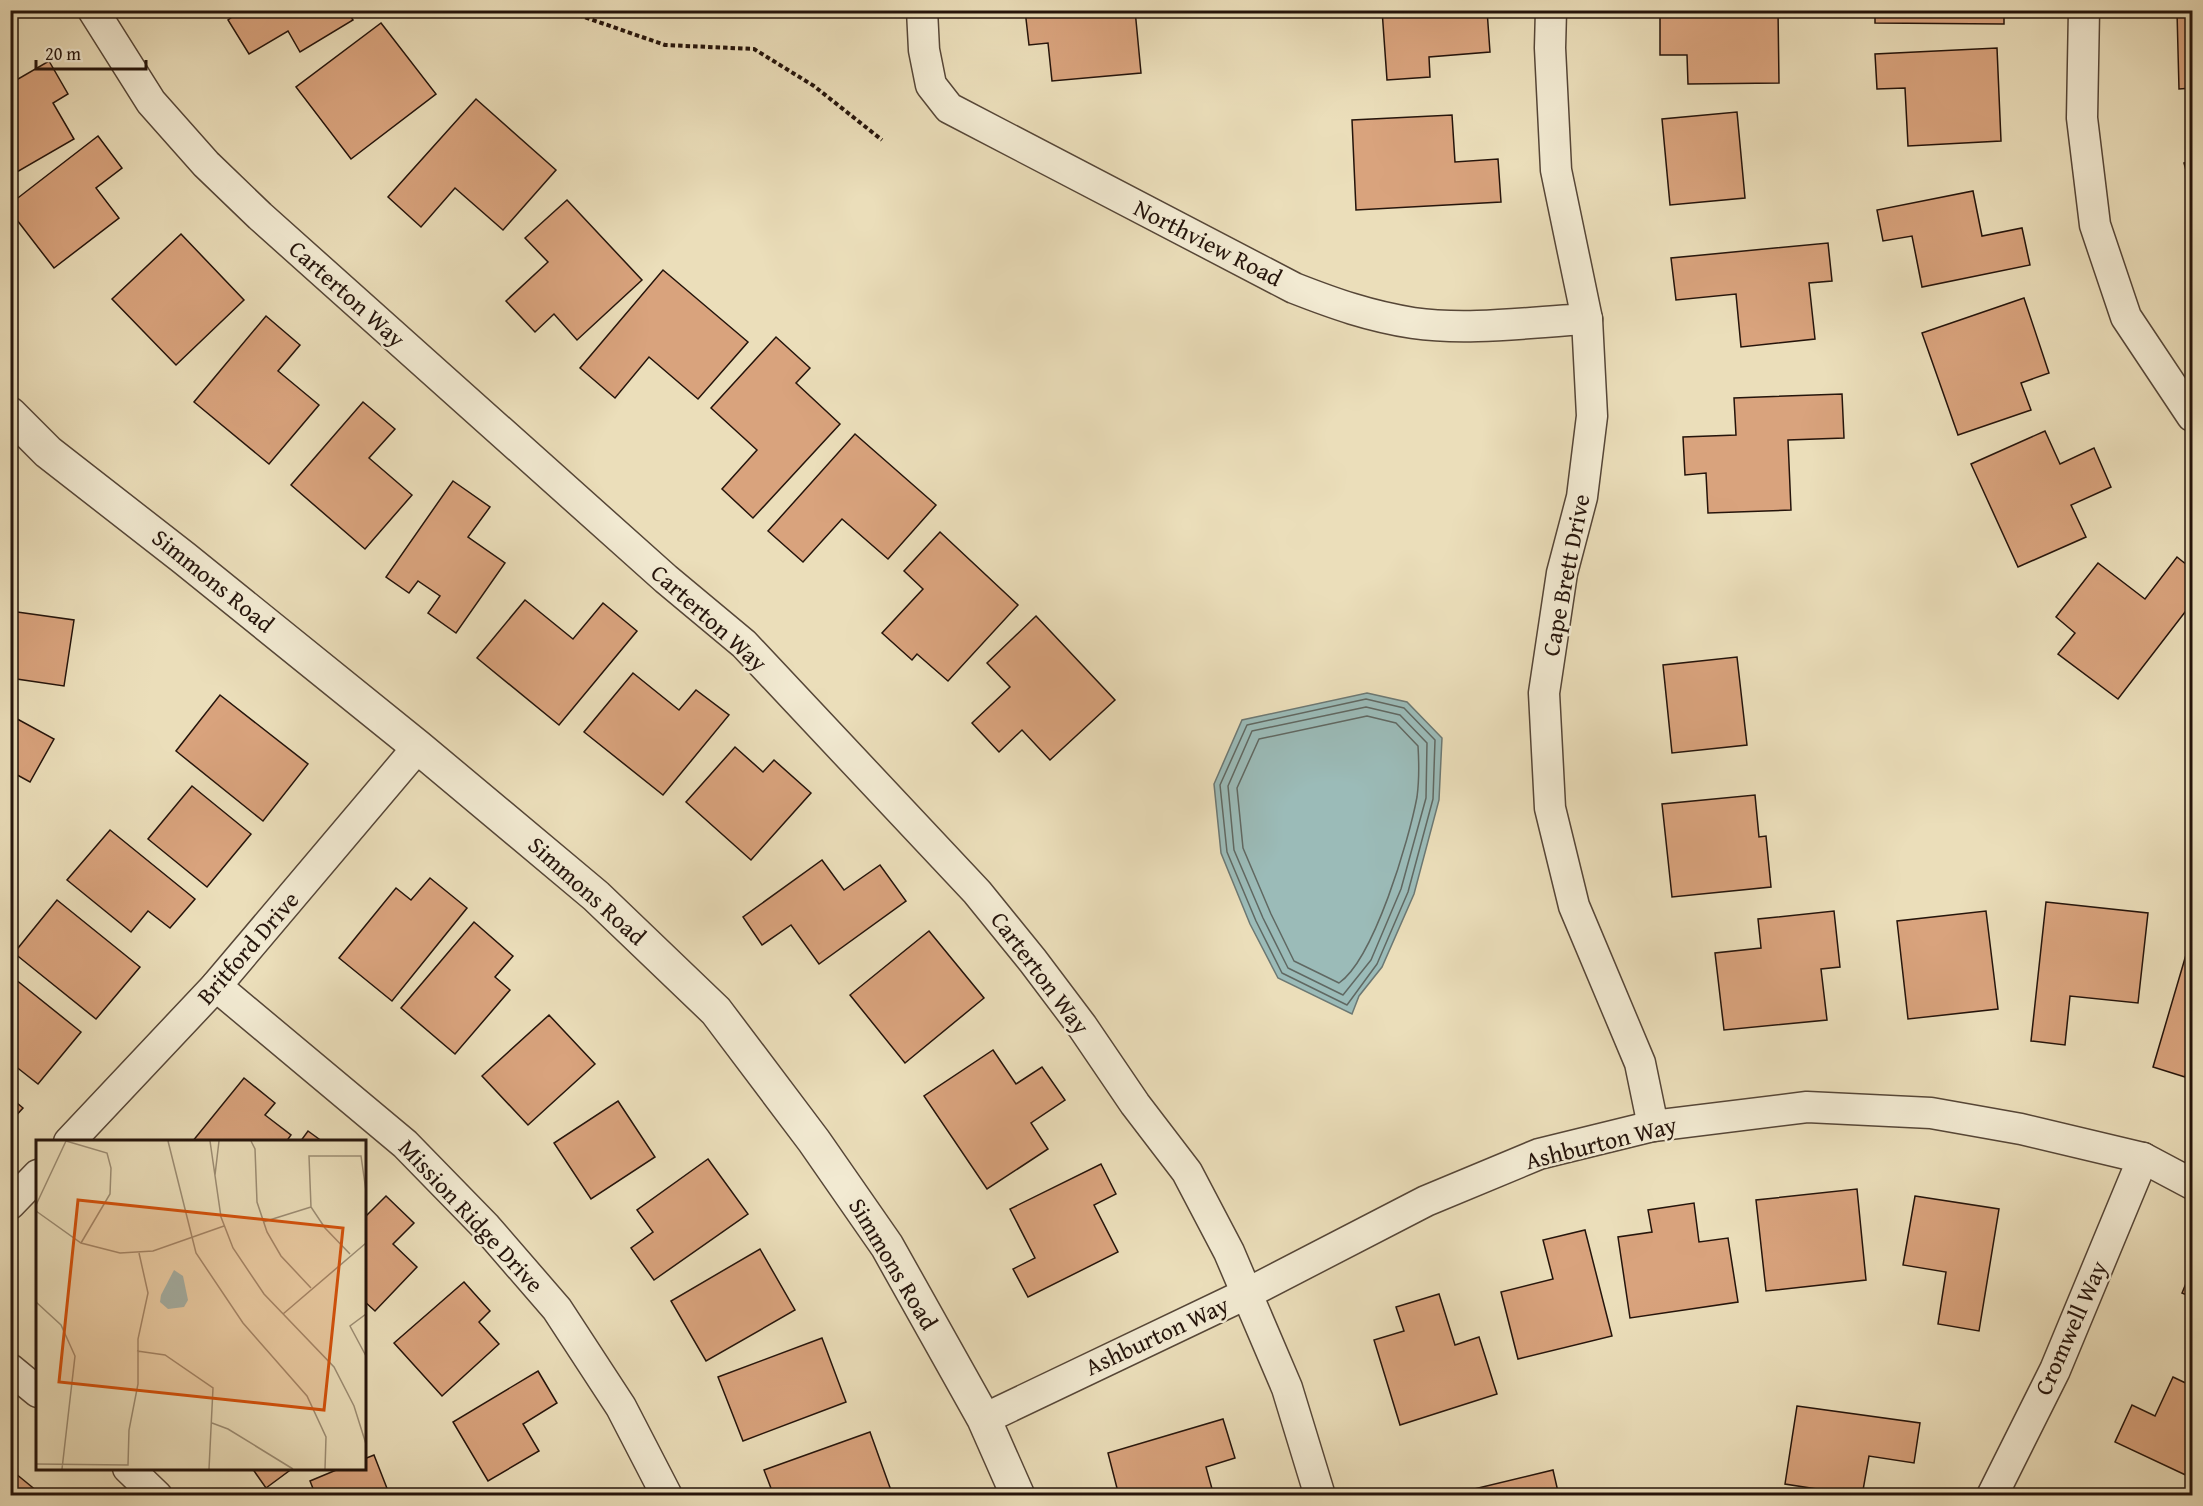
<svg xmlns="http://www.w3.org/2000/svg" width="2203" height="1506" font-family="'Gentium Book Plus',serif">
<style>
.water{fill:#9bbbb8;stroke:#6c7873;stroke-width:1.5}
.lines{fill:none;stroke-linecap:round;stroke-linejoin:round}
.shore{stroke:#606862;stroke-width:1.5}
.building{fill:#d9a37d;stroke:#25140b;stroke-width:1.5}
.minor-casing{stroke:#564637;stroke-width:33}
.tertiary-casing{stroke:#564637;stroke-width:36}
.path{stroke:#25140b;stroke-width:4;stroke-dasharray:4.5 3;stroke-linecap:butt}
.minor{stroke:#f2ead2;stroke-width:30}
.tertiary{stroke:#f2ead2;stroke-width:33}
.labels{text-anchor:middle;stroke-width:5;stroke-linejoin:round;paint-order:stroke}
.street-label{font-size:24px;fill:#25140b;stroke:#f2ead2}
.inset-road{fill:none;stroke:#9c8d74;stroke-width:1.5}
.view{fill:#d4520c;fill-opacity:0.15;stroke:#d4520c;stroke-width:3}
.inset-edge{fill:none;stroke:#25140b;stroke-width:3}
</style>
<rect width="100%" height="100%" fill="#ebdeba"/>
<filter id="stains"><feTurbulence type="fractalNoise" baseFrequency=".00333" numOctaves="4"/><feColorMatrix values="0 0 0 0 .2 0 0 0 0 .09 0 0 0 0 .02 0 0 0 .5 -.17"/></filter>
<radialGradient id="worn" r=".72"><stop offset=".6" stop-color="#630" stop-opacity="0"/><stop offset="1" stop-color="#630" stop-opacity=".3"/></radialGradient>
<polygon class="water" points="1367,693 1407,702 1442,738 1439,800 1414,894 1382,967 1359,996 1352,1014 1278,978 1250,924 1221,853 1214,784 1242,720"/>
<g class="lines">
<g class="shore">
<polygon points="1366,699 1404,708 1435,740 1433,799 1408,892 1377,964 1347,1005 1282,973 1256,921 1227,852 1220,785 1247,725"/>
<polygon points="1366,707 1400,715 1427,743 1426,798 1401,889 1371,960 1343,995 1288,968 1263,918 1234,850 1228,786 1252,731"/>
<path d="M1367 716 1396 723 1418 746C1419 762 1419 782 1417 797 1409 840 1374 959 1339 983L1294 961 1271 914 1243 848 1237 788 1259 739Z"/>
</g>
</g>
<g class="building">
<polygon points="10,10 13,10 17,16 10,19"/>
<polygon points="347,10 353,20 300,52 288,31 249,54 228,20 242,10"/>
<polygon points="1025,10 1135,10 1141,73 1052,81 1048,43 1029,45"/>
<polygon points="1382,10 1487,10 1490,52 1429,57 1430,77 1387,80"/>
<polygon points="1660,10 1778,10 1779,83 1688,84 1687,55 1660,55"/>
<polygon points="1875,10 2004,10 2004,24 1875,23"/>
<polygon points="2192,11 2192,88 2179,89 2177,12"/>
<polygon points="381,23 436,94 351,159 296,87"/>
<polygon points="1997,48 2001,141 1908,146 1905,88 1877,89 1875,54"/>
<polygon points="49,61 68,94 53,103 74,139 10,176 10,78 13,82"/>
<polygon points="476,99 556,170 503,230 455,188 421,227 388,197"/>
<polygon points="1737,112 1745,198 1670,205 1662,119"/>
<polygon points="1452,115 1455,162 1498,159 1501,202 1356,210 1352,120"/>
<polygon points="98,136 122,168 96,188 119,218 54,268 10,211 10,204"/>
<polygon points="2192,160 2192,192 2184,163"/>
<polygon points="1973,191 1982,236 2022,228 2030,265 1922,287 1912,236 1883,241 1877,210"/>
<polygon points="567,200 642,280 577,340 554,314 535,332 506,301 548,262 525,238"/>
<polygon points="181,234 244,300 176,365 112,299"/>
<polygon points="1828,243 1832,281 1809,283 1815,339 1741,347 1736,294 1676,300 1671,258"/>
<polygon points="663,270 748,342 698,399 649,357 615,398 580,368"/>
<polygon points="2024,298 2049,373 2021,383 2031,410 1958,435 1922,333"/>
<polygon points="266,316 300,345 278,371 319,405 269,464 194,402"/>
<polygon points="776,337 810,368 796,383 840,424 753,518 722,489 757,450 711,408"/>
<polygon points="1842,394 1844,438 1788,440 1791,510 1708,513 1706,473 1685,475 1683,437 1736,435 1734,398"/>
<polygon points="363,402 395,429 369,458 412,495 365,549 291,485"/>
<polygon points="2045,431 2060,464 2094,448 2111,487 2071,505 2086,537 2018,567 1971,464"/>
<polygon points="855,434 936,505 888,559 842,519 803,562 768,531"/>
<polygon points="453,481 490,507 468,537 505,563 456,633 428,613 440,596 418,581 409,593 386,577"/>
<polygon points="940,532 1018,605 948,681 917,654 912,660 882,633 923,589 904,571"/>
<polygon points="2177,557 2192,569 2192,603 2118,699 2058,654 2075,633 2056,617 2098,563 2145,599"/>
<polygon points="525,600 573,639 603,603 637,631 559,725 477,658"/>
<polygon points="10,611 74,620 64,686 10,678"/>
<polygon points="1036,616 1115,700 1050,760 1022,730 999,752 972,723 1010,687 987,663"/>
<polygon points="1737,657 1747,745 1672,753 1663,665"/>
<polygon points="633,673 679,710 696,690 729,715 663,795 584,732"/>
<polygon points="220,695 308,764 263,821 176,751"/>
<polygon points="10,715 54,739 30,782 10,771"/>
<polygon points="735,747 763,772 774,760 811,793 751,860 686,802"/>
<polygon points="192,786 251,834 207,887 148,839"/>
<polygon points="1755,795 1759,837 1766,836 1771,887 1672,897 1662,804"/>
<polygon points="110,830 195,899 170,928 148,911 131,932 67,880"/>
<polygon points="822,860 844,890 880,865 906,901 819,964 791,925 762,945 743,917"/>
<polygon points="430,878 467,908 392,1001 339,958 396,888 411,900"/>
<polygon points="57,900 140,967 96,1019 14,953"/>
<polygon points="2046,902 2148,913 2138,1003 2070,996 2065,1045 2031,1041"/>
<polygon points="1834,911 1840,967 1821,969 1827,1020 1724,1030 1715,953 1761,948 1758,919"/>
<polygon points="1986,911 1998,1009 1908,1019 1897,921"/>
<polygon points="474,922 513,956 495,977 510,990 455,1054 401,1008"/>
<polygon points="929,931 984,998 905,1063 850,995"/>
<polygon points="2188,948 2192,949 2192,1049 2185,1077 2153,1067"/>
<polygon points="10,975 81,1032 38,1084 10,1062"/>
<polygon points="549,1015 595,1064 528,1125 482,1076"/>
<polygon points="993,1050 1016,1084 1042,1067 1065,1100 1031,1123 1048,1149 987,1189 924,1096"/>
<polygon points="244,1078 275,1103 265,1115 291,1135 286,1142 192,1142"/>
<polygon points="10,1097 23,1108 10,1122"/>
<polygon points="618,1101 655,1157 591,1199 554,1143"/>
<polygon points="308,1131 323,1142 300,1142"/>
<polygon points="708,1159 748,1214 654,1280 631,1248 653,1232 637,1210"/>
<polygon points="1101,1164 1116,1194 1094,1205 1118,1252 1028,1297 1013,1269 1035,1258 1010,1209"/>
<polygon points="1857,1189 1866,1280 1766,1291 1756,1200"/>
<polygon points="386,1196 414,1223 393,1244 417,1267 375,1311 364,1301 364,1218"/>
<polygon points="1915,1196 1999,1209 1979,1331 1938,1324 1946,1272 1903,1265"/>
<polygon points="1694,1203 1699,1242 1728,1238 1738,1302 1630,1318 1618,1237 1652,1232 1648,1210"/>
<polygon points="1585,1230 1612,1336 1518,1359 1501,1292 1553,1279 1543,1240"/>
<polygon points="760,1249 795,1310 706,1361 671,1301"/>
<polygon points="2192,1269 2192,1297 2182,1293"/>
<polygon points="464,1282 490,1311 479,1322 499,1344 442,1396 394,1343"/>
<polygon points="1439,1294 1455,1345 1479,1337 1497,1394 1400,1425 1374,1340 1404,1331 1396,1307"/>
<polygon points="822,1338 846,1402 743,1441 718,1377"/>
<polygon points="538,1371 557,1403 523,1424 539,1451 488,1481 453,1422"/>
<polygon points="2173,1377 2192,1386 2192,1478 2115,1442 2132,1405 2155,1416"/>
<polygon points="1797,1406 1920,1423 1914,1463 1869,1456 1862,1496 1785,1484"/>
<polygon points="1223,1419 1235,1458 1206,1467 1214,1496 1119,1496 1108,1453"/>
<polygon points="870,1432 893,1496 774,1496 764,1470"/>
<polygon points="374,1455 390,1496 316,1496 310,1481 341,1468 364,1468 364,1459"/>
<polygon points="252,1468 293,1468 266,1488"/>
<polygon points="10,1469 43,1496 10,1496"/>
<polygon points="1553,1470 1559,1496 1445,1496"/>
</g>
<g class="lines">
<g class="minor-casing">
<g id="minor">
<polyline points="93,10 151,102 206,164 260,216 666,579 744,644 977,892 1033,961 1082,1026 1135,1104 1187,1172 1229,1252 1287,1388 1320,1496"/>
<path d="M922 10 924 50 931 85 949 108 1294 288C1335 304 1369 316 1413 323 1468 331 1531 322 1587 319"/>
<polyline points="1551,10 1550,48 1556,170 1587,319 1592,416 1582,497 1562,573 1544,693 1550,808 1574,906 1640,1063 1653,1126"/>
<polyline points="2084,10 2082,118 2095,225 2126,317 2192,416"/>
<polyline points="216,986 405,1144 486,1227 557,1309 621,1407 667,1496"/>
<polyline points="69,1142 216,986 418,747"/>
<polyline points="10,1204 38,1175"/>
<polyline points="10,1369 38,1392"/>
<polyline points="984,1419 1248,1293 1426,1201 1539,1154 1653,1126 1807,1107 1931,1113 2021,1129 2143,1158 2192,1184"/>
<polyline points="128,1468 157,1496"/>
<polyline points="1992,1496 2055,1370 2143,1158"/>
</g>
</g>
<g class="tertiary-casing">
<polyline id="tertiary" points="10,414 48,452 184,558 418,747 596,896 716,1011 814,1141 887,1246 984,1419 1018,1496"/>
</g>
<polyline class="path" points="564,10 665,45 754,49 814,86 882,140"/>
<use href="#minor" class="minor"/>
<use href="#tertiary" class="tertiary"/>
</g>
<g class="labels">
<g class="street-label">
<text transform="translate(1208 243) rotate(27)" y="8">Northview Road</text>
<text transform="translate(347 294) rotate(42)" y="8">Carterton Way</text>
<text transform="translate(1566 575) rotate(-79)" y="8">Cape Brett Drive</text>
<text transform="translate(213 581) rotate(39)" y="8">Simmons Road</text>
<text transform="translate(709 618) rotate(42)" y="8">Carterton Way</text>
<text transform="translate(587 891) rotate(42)" y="8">Simmons Road</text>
<text transform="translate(248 948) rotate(-49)" y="8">Britford Drive</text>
<text transform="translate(1040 973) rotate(53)" y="8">Carterton Way</text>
<text transform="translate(1601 1143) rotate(-14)" y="8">Ashburton Way</text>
<text transform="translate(471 1216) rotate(47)" y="8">Mission Ridge Drive</text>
<text transform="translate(893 1264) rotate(59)" y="8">Simmons Road</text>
<text transform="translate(2071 1328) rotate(-66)" y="8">Cromwell Way</text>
<text transform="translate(1157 1336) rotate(-25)" y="8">Ashburton Way</text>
</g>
</g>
<g transform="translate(36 1140)">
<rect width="330" height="330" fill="#ebdeba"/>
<path d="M138 130 147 136 152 160 148 167 132 169 124 162 125 155Z" fill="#9bbbb8"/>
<path class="inset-road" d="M30 1 71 13 75 28 74 54 45 103M132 1 160 113 207 183 271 256 290 297 289 329M174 1 185 77 197 108 228 154 298 227 318 266 330 304M215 1 219 9 221 62 231 92 245 116 275 148M179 35 183 1M0 65 30 1M0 71 45 103 84 113 117 111 188 86M227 82 275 67M314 114 289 88 275 67 273 16H325L330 51M0 162 25 185 39 216 26 329M247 174 330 103M330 174 314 186 330 216M101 211 129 215 177 248 173 329M176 283 192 289 257 329M0 324 92 325 93 290 102 244V199L112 153 103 113"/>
<path class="view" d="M42 60 307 88 288 270 23 242Z"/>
<rect width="330" height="330" class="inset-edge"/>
</g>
<rect width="2203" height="1506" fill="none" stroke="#ebdeba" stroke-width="36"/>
<rect x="12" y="12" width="2179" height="1482" fill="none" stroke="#25140b" stroke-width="3"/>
<rect x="18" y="18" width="2167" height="1470" fill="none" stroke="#25140b" stroke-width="1.5"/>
<path d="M36 60v9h110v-9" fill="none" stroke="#25140b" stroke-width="3"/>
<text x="45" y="60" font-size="18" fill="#25140b" stroke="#f2ead2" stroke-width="4.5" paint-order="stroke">20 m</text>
<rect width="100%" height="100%" filter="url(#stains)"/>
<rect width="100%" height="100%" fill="url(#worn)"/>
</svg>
